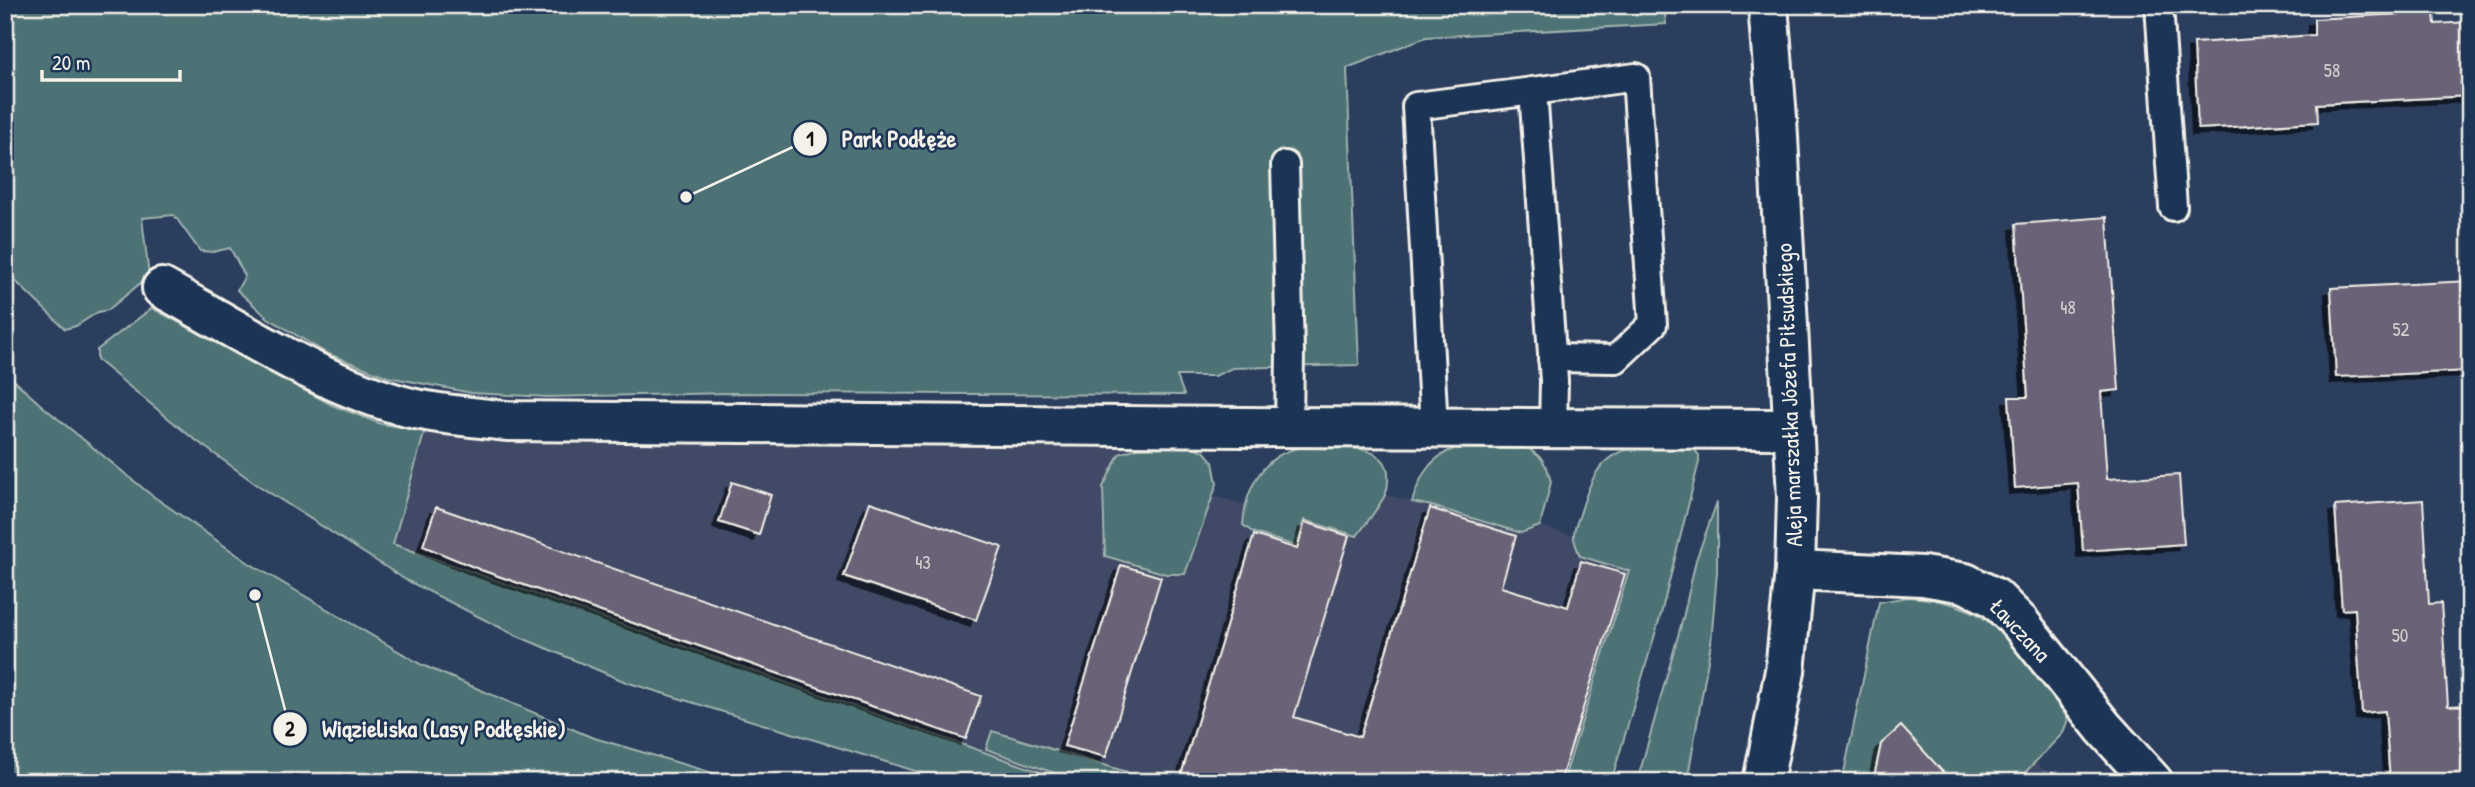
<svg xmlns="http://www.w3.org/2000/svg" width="2475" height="787" font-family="'Patrick Hand',sans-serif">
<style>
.built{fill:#3f4966}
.green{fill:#4d7274;stroke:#a0b2ae;stroke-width:2}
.building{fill:#6a6478;stroke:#f4f1e8;stroke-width:2;filter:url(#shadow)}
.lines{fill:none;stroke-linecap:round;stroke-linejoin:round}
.service-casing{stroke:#f4f1e8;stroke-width:32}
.pedestrian-casing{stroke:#f4f1e8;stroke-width:44}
.minor-casing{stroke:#f4f1e8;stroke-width:44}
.tertiary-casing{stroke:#f4f1e8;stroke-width:44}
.service{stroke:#1d3557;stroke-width:26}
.pedestrian{stroke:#1d3557;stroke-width:38}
.minor{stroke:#1d3557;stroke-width:38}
.tertiary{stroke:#1d3557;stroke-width:38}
.labels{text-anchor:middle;stroke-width:5;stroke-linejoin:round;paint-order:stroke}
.number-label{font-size:19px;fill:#d2cecc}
.street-label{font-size:23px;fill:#f4f1e8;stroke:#1d3557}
.leader{fill:none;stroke:#f4f1e8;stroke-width:2.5}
.callout-dot{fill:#f4f1e8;stroke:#1d3557;stroke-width:2.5}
.mark-label{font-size:21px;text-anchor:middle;font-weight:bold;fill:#111}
.callout-label{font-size:24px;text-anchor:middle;font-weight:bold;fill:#f4f1e8;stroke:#1d3557;stroke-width:5;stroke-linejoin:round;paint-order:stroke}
</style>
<defs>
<filter id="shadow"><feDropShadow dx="-6" dy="6" stdDeviation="0" flood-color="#0009"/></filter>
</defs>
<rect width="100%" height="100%" fill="#2c3e5e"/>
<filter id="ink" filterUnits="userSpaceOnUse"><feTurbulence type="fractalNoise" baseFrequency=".0143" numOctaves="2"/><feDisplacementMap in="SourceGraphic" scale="14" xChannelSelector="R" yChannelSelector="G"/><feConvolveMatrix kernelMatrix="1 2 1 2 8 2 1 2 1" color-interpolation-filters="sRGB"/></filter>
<g filter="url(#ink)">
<g class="built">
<polygon points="425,430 525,443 1137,448 1119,454 1105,555 1166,573 1185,574 1213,496 1244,504 1243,525 1296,546 1304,520 1377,506 1385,495 1432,506 1521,533 1540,526 1573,536 1580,556 1629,570 1563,782 1069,782 393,544"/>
<polygon points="2036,762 2055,782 2016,782"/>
</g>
<g class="green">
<polygon points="5,5 1664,5 1666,24 1426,37 1347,68 1359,365 1232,368 1215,376 1177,376 1184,395 731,393 548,397 472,393 388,377 326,353 268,318 237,290 245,276 230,248 213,252 200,251 174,215 142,218 149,276 108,310 98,312 76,326 65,329 5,271"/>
<polygon points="152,308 332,405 381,424 425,430 393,544 1069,782 951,782 626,682 515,635 406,580 256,484 190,436 97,360 97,350"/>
<polygon points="5,372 41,405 150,494 249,563 422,665 591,737 743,782 5,782"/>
<polygon points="1190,446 1204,451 1213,462 1217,484 1185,574 1166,574 1105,556 1103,487 1119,454 1137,448"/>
<path d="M1298 448C1324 448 1392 438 1388 479 1388 484 1387 491 1385 495 1378 509 1366 523 1357 536L1304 520 1296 546 1254 533 1243 525C1245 490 1262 456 1298 448Z"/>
<path d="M1456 448H1528L1541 458 1547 468 1551 482 1540 526 1521 533 1432 506 1412 502C1420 476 1429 458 1456 448Z"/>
<path d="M1630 449H1694L1699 455V462L1661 614 1611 782H1563L1629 571 1580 556C1578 550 1573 541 1574 535 1574 528 1578 520 1580 514 1589 485 1597 456 1630 449Z"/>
<polygon points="1717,502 1717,572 1711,643 1687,782 1637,782 1683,618 1696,560"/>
<path d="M1908 597C1930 598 1951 602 1971 611 2008 627 2045 686 2068 719L2063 733 2016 782H1842L1879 602Z"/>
<polygon points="992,731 1127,772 1124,782 1080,782 986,749"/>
</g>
<g class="building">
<polygon points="2434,12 2435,24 2470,22 2470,96 2317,104 2318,122 2198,129 2194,43 2314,35 2314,19"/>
<polygon points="2107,217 2119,390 2101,392 2107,479 2179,475 2184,544 2083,551 2078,483 2015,488 2009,397 2028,397 2016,224"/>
<polygon points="2470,281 2470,371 2336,377 2331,288"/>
<polygon points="732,482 771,495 759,535 719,522"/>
<polygon points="2423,500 2429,604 2441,603 2448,706 2470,705 2470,782 2390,782 2385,711 2362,713 2355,609 2342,610 2335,506"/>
<polygon points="870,502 1002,547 976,620 844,576"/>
<polygon points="436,507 981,696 966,739 481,570 423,546"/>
<polygon points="1430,508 1516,536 1501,587 1568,607 1581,561 1625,574 1560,782 1179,782 1254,535 1297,549 1305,522 1349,536 1294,717 1360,737"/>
<polygon points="1121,565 1161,577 1106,757 1064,746"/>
<polygon points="1901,726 1952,782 1873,782 1881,744"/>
</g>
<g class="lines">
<g class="service-casing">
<g id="service">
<polyline points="2159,5 2173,207"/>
<polyline points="1533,91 1636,77 1653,324 1616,359 1552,358"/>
<polyline points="1285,165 1290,352 1289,427"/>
<polyline points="1434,427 1416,106 1533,91 1554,381 1553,427"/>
</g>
</g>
<g class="pedestrian-casing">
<path id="pedestrian" d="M162 288C242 332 322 385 411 408 442 415 475 417 507 421L1242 427 1794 429"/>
</g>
<g class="minor-casing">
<polyline id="minor" points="1795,570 1923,576 1965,583 1995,598 2020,623 2104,728 2153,782"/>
</g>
<g class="tertiary-casing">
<polyline id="tertiary" points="1763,782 1785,671 1795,570 1797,497 1777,118 1768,5"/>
</g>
<use href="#service" class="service"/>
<use href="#pedestrian" class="pedestrian"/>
<use href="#minor" class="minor"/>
<use href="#tertiary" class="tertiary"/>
</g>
</g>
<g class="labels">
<g class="number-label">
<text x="2332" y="77">58</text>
<text x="2068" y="314">48</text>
<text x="2401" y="336">52</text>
<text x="923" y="569">43</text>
<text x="2400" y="642">50</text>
</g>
<g class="street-label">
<text transform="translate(1789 395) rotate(-92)" y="8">Aleja marszałka Józefa Piłsudskiego</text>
<text transform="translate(2020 630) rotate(47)" y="8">Ławczana</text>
</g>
</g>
<path class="leader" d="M686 197L810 139M255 595L290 729"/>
<g class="callout-dot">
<circle cx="686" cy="197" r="7"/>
<circle cx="255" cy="595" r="7"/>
<circle cx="810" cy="139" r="18"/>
<circle cx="290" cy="729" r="18"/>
</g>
<g class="mark-label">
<text x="810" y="146">1</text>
<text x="290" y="736">2</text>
</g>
<g class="callout-label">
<text x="899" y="147">Park Podłęże</text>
<text x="444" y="737">Wiązieliska (Lasy Podłęskie)</text>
</g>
<rect width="2475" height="787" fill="none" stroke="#1d3557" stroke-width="28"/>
<rect x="14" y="14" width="2447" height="759" fill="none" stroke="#f4f1e8" stroke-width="2.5" filter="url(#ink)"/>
<path d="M42 70v10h138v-10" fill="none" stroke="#f4f1e8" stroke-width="3.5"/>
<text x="52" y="70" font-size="21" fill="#f4f1e8" stroke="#1d3557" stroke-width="5" paint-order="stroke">20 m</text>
</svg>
